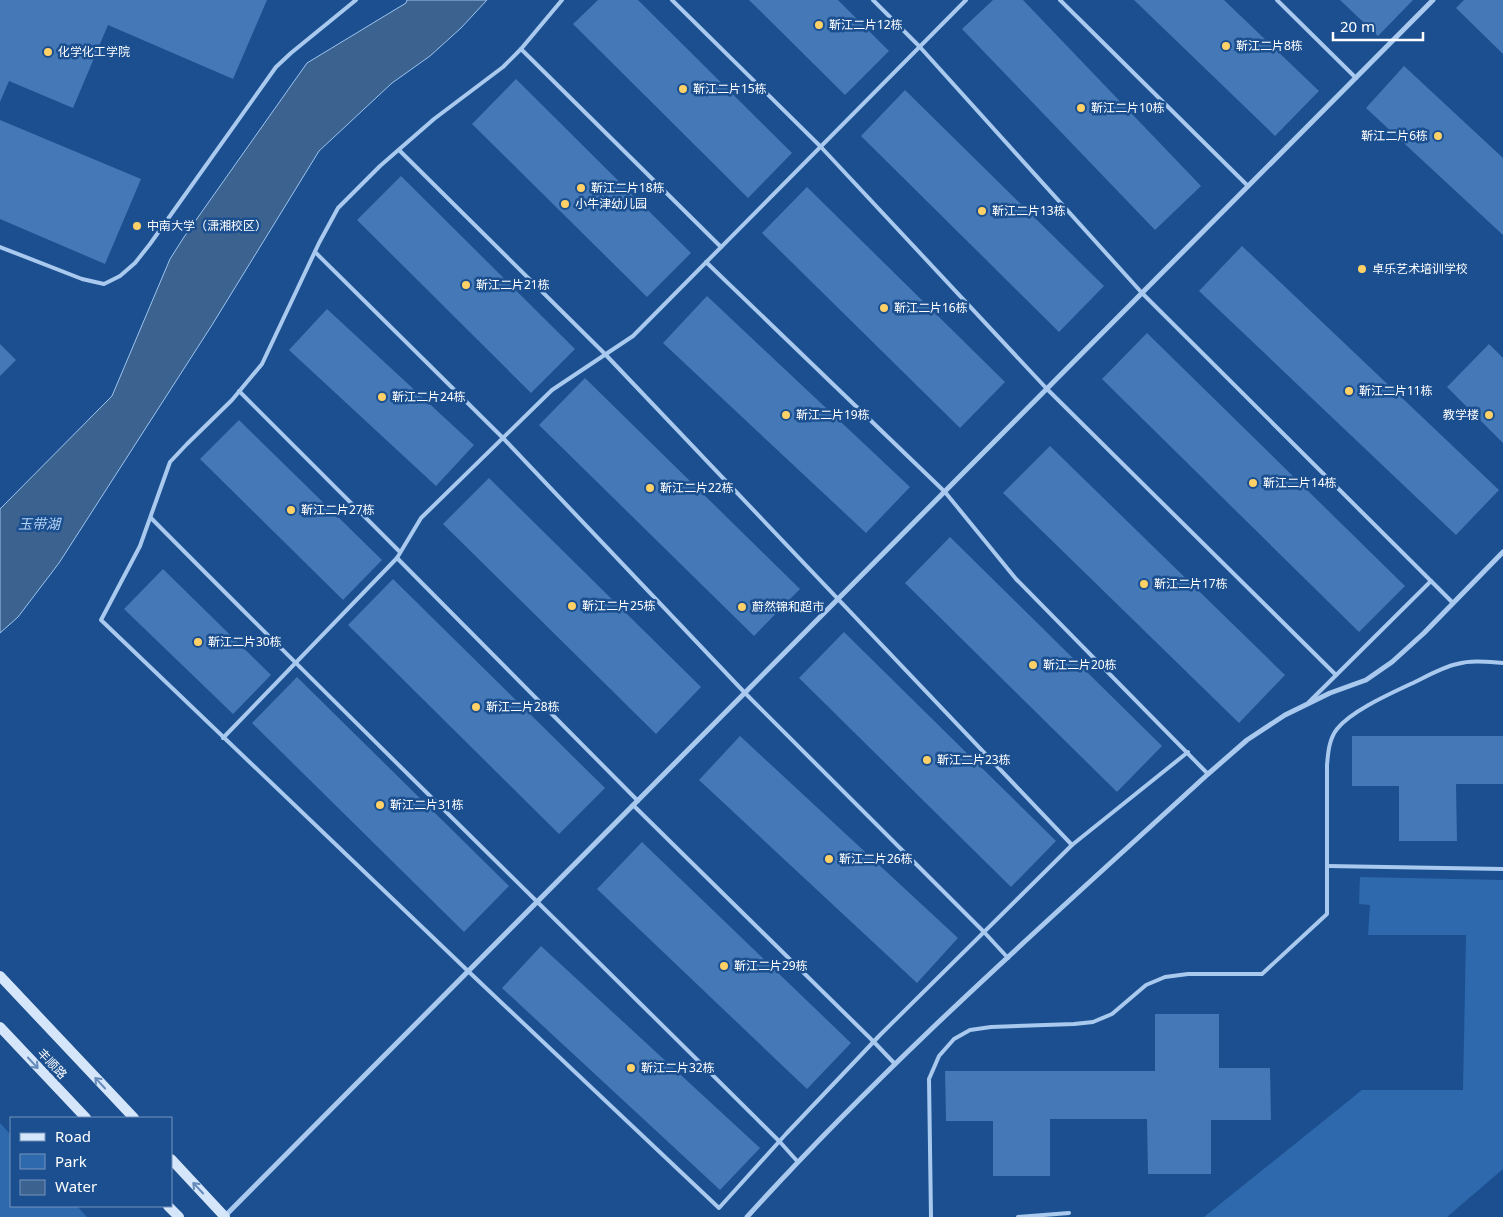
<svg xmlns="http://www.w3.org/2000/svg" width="1503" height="1217" font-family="'Noto Sans','Noto Sans SC',sans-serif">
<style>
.green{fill:#2e69ad}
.water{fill:#3c6290;stroke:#9cc4f0}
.building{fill:#4478b7}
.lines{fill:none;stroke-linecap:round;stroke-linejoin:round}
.lane{stroke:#a9c9ee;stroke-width:4}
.street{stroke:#a9c9ee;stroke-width:5}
.secondary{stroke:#d6e6fa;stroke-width:10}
.oneway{stroke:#668bba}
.poi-dot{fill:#ffd166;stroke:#1b4f8f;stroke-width:2}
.labels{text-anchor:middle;stroke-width:5;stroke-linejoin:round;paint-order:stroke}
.poi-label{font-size:12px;fill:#fff;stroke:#1b4f8f;text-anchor:start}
.street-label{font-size:12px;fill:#fff;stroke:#1b4f8f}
.water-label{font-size:14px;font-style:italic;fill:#b5d3f5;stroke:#1b4f8f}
</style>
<rect width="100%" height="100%" fill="#1b4f8f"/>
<g class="green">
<polygon points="1360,877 1503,880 1503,1169 1447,1217 1204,1217 1362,1090 1463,1090 1466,935 1368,935 1370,905 1359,904"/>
<polygon points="0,1123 11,1135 11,1206 77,1206 87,1217 0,1217"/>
</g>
<polygon class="water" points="407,0 487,0 461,28 430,56 392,83 319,151 212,325 59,563 18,617 0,633 0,509 112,396 170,259 184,237 307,63 406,3"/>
<g class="building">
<polygon points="0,0 267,0 233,79 108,25 73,108 9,81 0,102"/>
<polygon points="598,0 638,0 792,153 748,198 573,24"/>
<polygon points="749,0 838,0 889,51 845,95"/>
<polygon points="993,0 1023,0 1201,186 1155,230 962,29"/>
<polygon points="1134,0 1224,0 1319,91 1275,136"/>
<polygon points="1340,0 1413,0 1378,36"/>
<polygon points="1464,0 1503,0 1503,54 1456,8"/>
<polygon points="1404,66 1503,158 1503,235 1366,108"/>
<polygon points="516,79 691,253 647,297 472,124"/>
<polygon points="905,90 1104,286 1059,332 861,136"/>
<polygon points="0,120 141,179 105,264 0,219"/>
<polygon points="401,176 575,349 531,393 357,220"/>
<polygon points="807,187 1005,382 960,428 762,233"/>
<polygon points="1242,246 1499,490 1456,535 1199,291"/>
<polygon points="707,296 910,487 866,533 663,343"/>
<polygon points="327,309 474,445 436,486 289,350"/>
<polygon points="1147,333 1405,586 1359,632 1102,379"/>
<polygon points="0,344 16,360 0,376"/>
<polygon points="1489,344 1503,358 1503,443 1447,387"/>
<polygon points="585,378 800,589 754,636 539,425"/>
<polygon points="239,420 382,560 343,600 200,459"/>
<polygon points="1050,446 1285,675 1239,723 1003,493"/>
<polygon points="489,478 701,687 656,734 443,524"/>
<polygon points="950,537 1162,746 1117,792 905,583"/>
<polygon points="163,569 271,675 233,714 124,609"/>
<polygon points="393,579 605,788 559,834 348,625"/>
<polygon points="844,632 1056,841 1011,887 799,678"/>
<polygon points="297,677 509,886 464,932 252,723"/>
<polygon points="740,736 958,938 917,983 699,780"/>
<polygon points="1352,736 1503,736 1503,784 1456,784 1457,841 1399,841 1399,786 1352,786"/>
<polygon points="642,842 851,1043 807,1089 597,889"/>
<polygon points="541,946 760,1148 720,1190 502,988"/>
<polygon points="1155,1014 1219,1014 1219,1068 1270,1068 1271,1120 1211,1120 1211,1174 1148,1174 1147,1119 1050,1119 1050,1176 993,1176 993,1121 946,1121 945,1071 1155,1071"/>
</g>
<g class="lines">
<g class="lane">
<polyline points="562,0 521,49 503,67 434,119 380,166 338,208 319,243 262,364 232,400 187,444 170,462 140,546 101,620 468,971 719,1208 786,1134 880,1035 1072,845 1188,752"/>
<polyline points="672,0 820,146 1047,389 1336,675"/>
<polyline points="873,0 919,46 1142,293 1431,581 1309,702"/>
<polyline points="1060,0 1248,186"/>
<polyline points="1277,0 1356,78"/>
<polyline points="521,49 721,247"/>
<polyline points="399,150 605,354 1072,845"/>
<polyline points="0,247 82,279 104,284 120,276 135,263 150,244 276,67 291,53 356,0"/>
<polyline points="315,252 503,438 745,693 984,932 1008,958"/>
<polyline points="706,262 945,492 1016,579 1208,774"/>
<polyline points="239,391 400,552"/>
<path d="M151 518C359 728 570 933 780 1142L798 1162"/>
<polyline points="397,558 638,801"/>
<polyline points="1431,581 1453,603"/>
<polyline points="223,738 397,558 421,518 552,390 633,336 966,0"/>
<polyline points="633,805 874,1042 895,1064"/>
<polyline points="1327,866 1503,869"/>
<path d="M931 1217 929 1079 939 1056 954 1039 970 1030 991 1027 1074 1024 1093 1022 1112 1014 1146 985 1165 977 1188 974H1262L1327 914V765C1328 753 1329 739 1337 729 1352 710 1394 692 1415 682 1429 675 1443 667 1457 664 1472 660 1488 662 1503 663"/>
<polyline points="1018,1217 1069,1213"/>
</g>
<g class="street">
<polyline points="225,1216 1433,0"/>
<path d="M747 1217C890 1059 1051 918 1208 774L1247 740 1285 715 1330 693 1366 680 1392 662 1424 633 1503 552"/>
</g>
<g class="secondary">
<polyline points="0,976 134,1118"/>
<polyline points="0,1027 86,1118"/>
<polyline points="171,1159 225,1217"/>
<polyline points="168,1206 179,1217"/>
</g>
</g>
<defs><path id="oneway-shaft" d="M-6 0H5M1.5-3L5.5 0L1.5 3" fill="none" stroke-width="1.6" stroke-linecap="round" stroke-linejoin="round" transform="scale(1.25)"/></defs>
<g class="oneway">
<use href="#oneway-shaft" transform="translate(33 1063) rotate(47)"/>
<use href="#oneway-shaft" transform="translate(100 1083) rotate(-133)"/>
<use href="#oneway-shaft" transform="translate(198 1188) rotate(-133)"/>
</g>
<g class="poi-dot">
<circle cx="819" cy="25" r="5"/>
<circle cx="1226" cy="46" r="5"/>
<circle cx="48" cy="52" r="5"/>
<circle cx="683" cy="89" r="5"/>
<circle cx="1081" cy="108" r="5"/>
<circle cx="1438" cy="136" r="5"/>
<circle cx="581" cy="188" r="5"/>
<circle cx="565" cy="204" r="5"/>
<circle cx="982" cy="211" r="5"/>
<circle cx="137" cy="226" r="5"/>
<circle cx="1362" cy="269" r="5"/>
<circle cx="466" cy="285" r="5"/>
<circle cx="884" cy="308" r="5"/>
<circle cx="1349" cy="391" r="5"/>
<circle cx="382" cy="397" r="5"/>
<circle cx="786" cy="415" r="5"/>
<circle cx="1489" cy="415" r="5"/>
<circle cx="1253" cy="483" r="5"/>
<circle cx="650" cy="488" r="5"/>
<circle cx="291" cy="510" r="5"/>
<circle cx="1144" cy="584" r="5"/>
<circle cx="572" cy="606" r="5"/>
<circle cx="742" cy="607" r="5"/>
<circle cx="198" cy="642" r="5"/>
<circle cx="1033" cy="665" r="5"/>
<circle cx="476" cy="707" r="5"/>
<circle cx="927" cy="760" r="5"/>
<circle cx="380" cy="805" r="5"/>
<circle cx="829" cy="859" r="5"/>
<circle cx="724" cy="966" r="5"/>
<circle cx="631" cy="1068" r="5"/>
</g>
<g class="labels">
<g class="poi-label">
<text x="829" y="29">靳江二片12栋</text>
<text x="1236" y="50">靳江二片8栋</text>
<text x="58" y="56">化学化工学院</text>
<text x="693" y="93">靳江二片15栋</text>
<text x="1091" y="112">靳江二片10栋</text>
<text x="1428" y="140" text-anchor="end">靳江二片6栋</text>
<text x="591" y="192">靳江二片18栋</text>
<text x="575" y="208">小牛津幼儿园</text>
<text x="992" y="215">靳江二片13栋</text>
<text x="147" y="230">中南大学（潇湘校区）</text>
<text x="1372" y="273">卓乐艺术培训学校</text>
<text x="476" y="289">靳江二片21栋</text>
<text x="894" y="312">靳江二片16栋</text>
<text x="1359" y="395">靳江二片11栋</text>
<text x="392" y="401">靳江二片24栋</text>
<text x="796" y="419">靳江二片19栋</text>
<text x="1479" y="419" text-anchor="end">教学楼</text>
<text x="1263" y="487">靳江二片14栋</text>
<text x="660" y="492">靳江二片22栋</text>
<text x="301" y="514">靳江二片27栋</text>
<text x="1154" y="588">靳江二片17栋</text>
<text x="582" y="610">靳江二片25栋</text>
<text x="752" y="611">蔚然锦和超市</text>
<text x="208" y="646">靳江二片30栋</text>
<text x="1043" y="669">靳江二片20栋</text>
<text x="486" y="711">靳江二片28栋</text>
<text x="937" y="764">靳江二片23栋</text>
<text x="390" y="809">靳江二片31栋</text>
<text x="839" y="863">靳江二片26栋</text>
<text x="734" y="970">靳江二片29栋</text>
<text x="641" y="1072">靳江二片32栋</text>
</g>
<g class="street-label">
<text transform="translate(52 1064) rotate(47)" y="4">丰顺路</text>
</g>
<g class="water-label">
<text x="39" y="529">玉带湖</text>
</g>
</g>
<rect x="10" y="1117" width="162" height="90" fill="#1b4f8f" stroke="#7695bc"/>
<rect x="20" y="1133" width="25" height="8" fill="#d6e6fa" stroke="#7695bc"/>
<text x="55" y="1142" font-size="15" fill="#ffffff">Road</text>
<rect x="20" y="1154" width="25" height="15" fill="#2e69ad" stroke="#7695bc"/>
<text x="55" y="1167" font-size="15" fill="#ffffff">Park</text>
<rect x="20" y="1180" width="25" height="15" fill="#3c6290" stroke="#7695bc"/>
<text x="55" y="1192" font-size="15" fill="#ffffff">Water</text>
<path d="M1333 32v8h90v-8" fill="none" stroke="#ffffff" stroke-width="2.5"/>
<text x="1340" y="32" font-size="15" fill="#ffffff" stroke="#1b4f8f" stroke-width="4" paint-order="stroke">20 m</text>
</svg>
